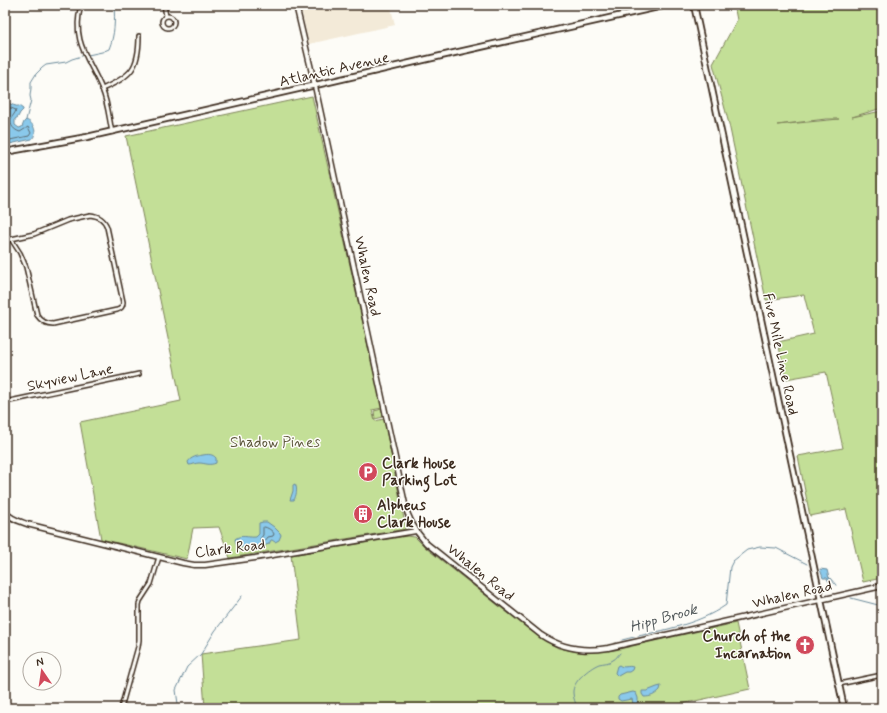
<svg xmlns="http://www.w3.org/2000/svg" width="887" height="713" font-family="Mynerve,sans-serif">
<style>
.built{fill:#f3ead8}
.green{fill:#c3df97;stroke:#7f845a;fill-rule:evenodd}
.water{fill:#8ac9eb;stroke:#6a8999}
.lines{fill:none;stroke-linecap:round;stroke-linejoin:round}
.shore{stroke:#5b6a70;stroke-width:1}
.stream{stroke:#6a8999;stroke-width:1}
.minor-casing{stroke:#3b2a1e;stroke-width:6}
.tertiary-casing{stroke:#3b2a1e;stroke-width:7}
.secondary-casing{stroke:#3b2a1e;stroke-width:8}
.minor{stroke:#fdfcf7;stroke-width:3}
.tertiary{stroke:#fdfcf7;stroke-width:4}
.secondary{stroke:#fdfcf7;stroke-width:4.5}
.labels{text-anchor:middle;stroke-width:3;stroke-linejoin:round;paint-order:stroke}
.street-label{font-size:15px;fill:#3b2a1e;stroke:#fdfcf7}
.park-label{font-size:15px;fill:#5d573c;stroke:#fdfcf7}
.poi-label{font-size:15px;font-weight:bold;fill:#3b2a1e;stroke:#fdfcf7;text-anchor:start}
.water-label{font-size:16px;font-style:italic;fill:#535a5c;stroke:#fdfcf7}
</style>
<rect width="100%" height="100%" fill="#fdfcf7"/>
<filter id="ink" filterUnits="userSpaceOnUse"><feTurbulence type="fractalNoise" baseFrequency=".025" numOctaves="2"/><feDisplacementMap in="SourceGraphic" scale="8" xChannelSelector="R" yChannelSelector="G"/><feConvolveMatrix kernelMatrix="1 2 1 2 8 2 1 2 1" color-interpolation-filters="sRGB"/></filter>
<g filter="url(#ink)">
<polygon class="built" points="300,5 406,5 391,8 395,25 309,44"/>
<g class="green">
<path d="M734 5H882V108L852 117 882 111V578L863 582 846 509 810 516 798 456 843 448 826 372 786 379 778 342 814 334 804 295 766 300 729 124 713 64 737 20ZM826 119H839L777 125Z"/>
<polygon points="312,96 382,408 372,410 375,421 384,419 406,529 230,558 219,527 193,528 187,559 101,539 80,422 181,401 126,136"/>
<polygon points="382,409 383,417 375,419 374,411"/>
<polygon points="407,536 415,537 426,548 528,629 558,648 585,653 615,650 672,637 736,623 750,689 663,708 205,708 201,654 301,640 291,555"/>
</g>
<g class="water">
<path d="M8 103C11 104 16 107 19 106L23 109V110L20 113 18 117 15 119V125L19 128 22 127 24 122 26 120C34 123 38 133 32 139L5 145V105Z"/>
<path d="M203 455C208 454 213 454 216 458V463C209 466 205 463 199 463 195 463 193 465 189 465L188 462C191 457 197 456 203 455Z"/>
<path d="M295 484C298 489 296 496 294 500H290L293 491V485Z"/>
<path d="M263 522H267L274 527 280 533 281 535 279 540 275 542 272 540H271L269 544 266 545 246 548 238 547 236 544 235 539C241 534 248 538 256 537L259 534V523Z"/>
<polygon points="820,569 827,570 829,578 830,581 829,582 827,578 823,578"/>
<path d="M619 665C624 669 628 665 633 667L632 670 629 672H625L618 676 615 673 617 666Z"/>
<path d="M661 686 660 690C655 695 651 697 644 697L642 694V691H647L657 687Z"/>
<polygon points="633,692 636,693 638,698 638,703 636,704 633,704 632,699 621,701 618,699 618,697 620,695"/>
</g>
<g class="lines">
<g class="shore">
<path d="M5 108H11L16 110C15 114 12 116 11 119 10 126 14 130 20 132L28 127 31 133 29 136 5 141"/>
<path d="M264 527C267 527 273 531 274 534L273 536 268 537 265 541H262L260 539 263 535V528Z"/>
</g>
<g class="stream">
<path d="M88 55 102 52 109 49C115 34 115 21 114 5"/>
<polyline points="26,120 31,100 30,96 31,88 31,82 36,74 42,68 46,65 66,62 72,59 82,56"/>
<polyline points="829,577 836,585"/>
<polyline points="851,598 882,606"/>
<path d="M622 640C657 631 696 626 726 605L730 567 733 561 747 550 760 547 776 548 807 564"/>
<polyline points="182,708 178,704 176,690 187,667 201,654 215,631 242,596"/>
<path d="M577 708C576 703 573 698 573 693 572 682 589 668 599 664 603 663 610 663 613 660 616 659 618 655 620 653"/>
</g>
<g class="minor-casing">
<g id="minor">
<path d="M81 5C71 42 89 58 102 89 108 103 109 118 112 132"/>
<polyline points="164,5 166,16"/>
<circle cx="168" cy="22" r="6"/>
<path d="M102 89C131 76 139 69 139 36"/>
<path d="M90 215C99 216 104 219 107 227L123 302C123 306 121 309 117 310L53 324C46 324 41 321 37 315L26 267 20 253 11 239 34 234 68 220Z"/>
<polyline points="5,240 11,239"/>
<polyline points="5,402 139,374"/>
<polyline points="839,684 882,675"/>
<polyline points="121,708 138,647 139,640 139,605 140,601 151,584 159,557"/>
</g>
</g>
<g class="tertiary-casing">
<g id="tertiary">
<path d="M296 5 315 86 344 221 405 504C408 520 416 532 426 543L541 635C562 649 584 652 608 648L882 586"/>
<path d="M5 512C11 519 19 521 27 524L183 563 194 565H205L255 558 416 531"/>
</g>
</g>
<g class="secondary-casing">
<g id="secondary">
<polyline points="694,5 844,708"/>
<polyline points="5,152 87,137 320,84 432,58 667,5"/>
</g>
</g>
<use href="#minor" class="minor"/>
<use href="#tertiary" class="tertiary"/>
<use href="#secondary" class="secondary"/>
</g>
</g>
<defs>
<g id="parking-disc" transform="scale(1)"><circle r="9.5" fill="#d1495b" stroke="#fdfcf7"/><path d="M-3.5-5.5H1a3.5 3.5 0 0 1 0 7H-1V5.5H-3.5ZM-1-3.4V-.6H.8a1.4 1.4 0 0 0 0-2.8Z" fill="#fff"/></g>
<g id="building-disc" transform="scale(1)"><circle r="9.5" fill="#d1495b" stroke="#fdfcf7"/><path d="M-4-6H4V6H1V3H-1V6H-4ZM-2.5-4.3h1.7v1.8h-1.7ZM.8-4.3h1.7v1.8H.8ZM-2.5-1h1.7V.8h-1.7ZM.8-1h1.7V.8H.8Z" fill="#fff"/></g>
<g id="church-disc" transform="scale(1)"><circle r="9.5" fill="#d1495b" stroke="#fdfcf7"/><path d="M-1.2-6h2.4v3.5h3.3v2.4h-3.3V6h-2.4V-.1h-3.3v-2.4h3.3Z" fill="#fff"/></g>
</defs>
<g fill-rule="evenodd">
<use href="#parking-disc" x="368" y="472"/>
<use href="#building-disc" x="363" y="514"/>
<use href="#church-disc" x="805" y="645"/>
</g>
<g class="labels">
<g class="street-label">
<text transform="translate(334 69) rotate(-13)" y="5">Atlantic Avenue</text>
<text transform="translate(368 276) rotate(78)" y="5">Whalen Road</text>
<text transform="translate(781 354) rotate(78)" y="5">Five Mile Line Road</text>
<text transform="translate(70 377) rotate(-12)" y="5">Skyview Lane</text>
<text transform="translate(230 548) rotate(-7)" y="5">Clark Road</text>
<text transform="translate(481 572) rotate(39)" y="5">Whalen Road</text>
<text transform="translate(792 594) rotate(-13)" y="5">Whalen Road</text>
</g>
<g class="park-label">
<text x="275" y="447">Shadow Pines</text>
</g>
<g class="poi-label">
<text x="382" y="468">Clark House<tspan x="382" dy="17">Parking Lot</tspan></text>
<text x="377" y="510">Alpheus<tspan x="377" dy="17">Clark House</tspan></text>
<text x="791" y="641" text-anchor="end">Church of the<tspan x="791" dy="17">Incarnation</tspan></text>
</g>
<g class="water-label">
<text transform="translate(663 617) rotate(-16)" y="6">Hipp Brook</text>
</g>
</g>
<rect width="887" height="713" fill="none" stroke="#fdfcf7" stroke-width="20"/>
<rect x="10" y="10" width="867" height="693" fill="none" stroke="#3b2a1e" stroke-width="1.5" filter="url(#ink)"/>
<g transform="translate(42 671) rotate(347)"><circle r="19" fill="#fdfcf7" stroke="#afa8a0"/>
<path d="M0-3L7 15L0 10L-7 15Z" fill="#d1495b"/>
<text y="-6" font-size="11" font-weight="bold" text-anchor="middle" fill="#3b2a1e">N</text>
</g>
</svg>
